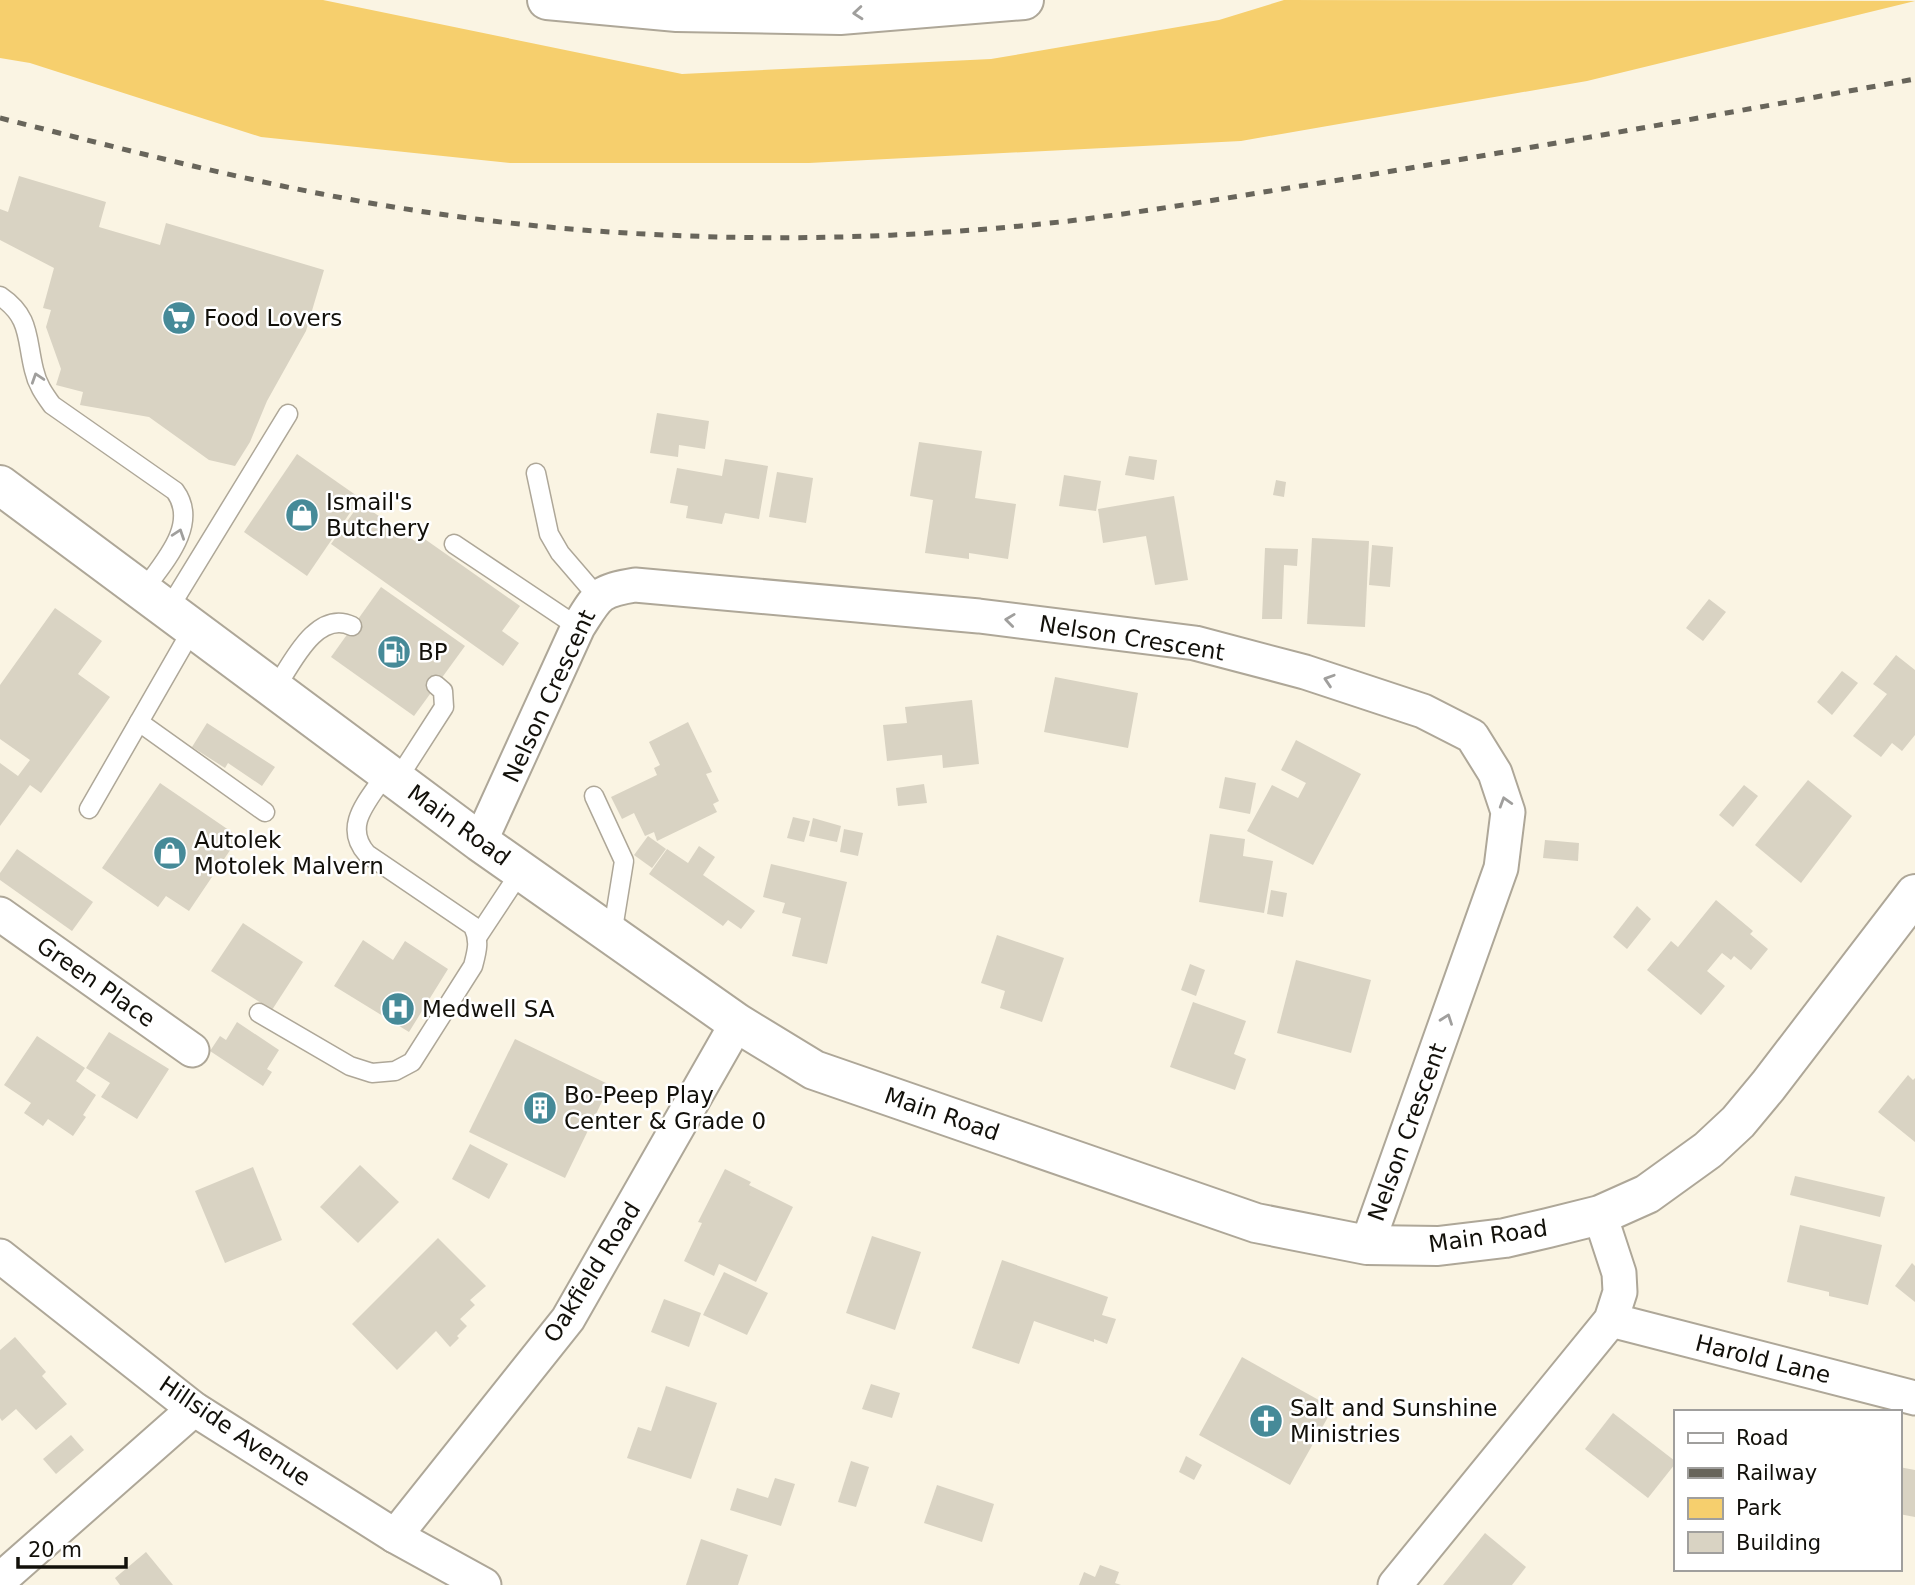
<svg xmlns="http://www.w3.org/2000/svg" width="1915" height="1585" font-family="'DejaVu Sans',sans-serif">
<style>
.green{fill:#f6cf6d}
.building{fill:#d9d3c3}
.lines{fill:none;stroke-linecap:round;stroke-linejoin:round}
.service-casing{stroke:#aea798;stroke-width:21}
.minor-casing{stroke:#aea798;stroke-width:37}
.secondary-casing{stroke:#aea798;stroke-width:42}
.motorway-casing{stroke:#aea798;stroke-width:42}
.service{stroke:#fff;stroke-width:18}
.minor{stroke:#fff;stroke-width:33}
.secondary{stroke:#fff;stroke-width:38}
.motorway{stroke:#fff;stroke-width:38}
.rail{stroke:#68655b;stroke-width:5;stroke-dasharray:9 9;stroke-linecap:butt}
.oneway{stroke:#a09f9d}
.labels{text-anchor:middle;stroke-width:5;stroke-linejoin:round;paint-order:stroke}
.poi-label{font-size:23px;fill:#12100a;stroke:#fff;text-anchor:start}
.street-label{font-size:23px;fill:#12100a;stroke:#fff}
</style>
<rect width="100%" height="100%" fill="#faf4e3"/>
<polygon class="green" points="0,0 323,0 682,74 991,59 1219,20 1284,0 1915,1 1587,81 1241,141 809,163 510,163 261,137 30,63 0,58"/>
<g class="building">
<polygon points="19,176 106,202 99,227 160,245 166,223 324,270 306,331 267,401 250,442 235,466 209,460 149,417 80,405 83,392 56,385 61,369 46,327 51,310 43,308 54,268 0,240 0,209 8,212"/>
<polygon points="657,413 709,421 705,449 679,445 678,457 650,453"/>
<polygon points="919,442 982,451 975,498 1016,504 1008,559 969,553 969,559 925,553 933,500 910,496"/>
<polygon points="297,454 360,498 307,576 244,532"/>
<polygon points="1129,456 1157,460 1154,480 1125,475"/>
<polygon points="725,459 768,466 759,519 725,513 722,524 686,518 688,506 670,503 677,468 722,476"/>
<polygon points="777,472 813,478 806,523 769,517"/>
<polygon points="1064,475 1101,481 1096,511 1059,506"/>
<polygon points="1276,480 1286,482 1284,497 1273,495"/>
<polygon points="1174,496 1188,580 1155,585 1146,536 1103,543 1098,509"/>
<polygon points="360,503 415,541 419,535 520,606 502,631 519,643 503,666 331,544"/>
<polygon points="1312,538 1369,541 1365,627 1307,624"/>
<polygon points="1372,545 1393,547 1390,587 1369,585"/>
<polygon points="1265,548 1298,549 1297,566 1284,565 1282,619 1262,619"/>
<polygon points="381,587 465,646 414,716 331,657"/>
<polygon points="1709,599 1726,612 1703,641 1686,628"/>
<polygon points="55,608 102,641 78,674 110,697 41,793 30,785 0,826 0,763 18,776 30,760 0,739 0,685"/>
<polygon points="1896,655 1915,670 1915,735 1902,751 1892,743 1881,757 1853,736 1887,694 1873,684"/>
<polygon points="1842,671 1858,683 1832,715 1817,702"/>
<polygon points="1055,677 1138,693 1128,748 1044,732"/>
<polygon points="972,700 979,764 943,768 942,755 887,761 883,725 907,723 905,707"/>
<polygon points="688,722 712,772 706,774 719,801 713,804 717,812 657,841 654,832 645,836 634,813 622,819 611,797 657,775 654,768 660,765 649,742"/>
<polygon points="207,723 275,767 262,786 228,763 225,768 192,747"/>
<polygon points="1296,740 1361,774 1313,865 1247,831 1272,785 1298,798 1306,783 1281,770"/>
<polygon points="1225,777 1256,783 1250,814 1219,808"/>
<polygon points="1808,780 1852,816 1801,883 1755,845"/>
<polygon points="160,783 239,837 189,911 166,896 158,907 102,868"/>
<polygon points="924,784 927,803 898,806 896,788"/>
<polygon points="1744,785 1758,796 1733,827 1719,815"/>
<polygon points="793,817 810,821 804,842 787,838"/>
<polygon points="813,818 841,826 837,842 809,836"/>
<polygon points="844,829 863,833 858,856 840,852"/>
<polygon points="1210,834 1245,839 1243,856 1273,861 1264,913 1199,902"/>
<polygon points="648,836 666,849 652,868 634,855"/>
<polygon points="1545,840 1579,843 1578,861 1543,858"/>
<polygon points="699,846 715,857 703,875 755,911 741,929 728,920 723,926 649,874 667,849 688,863"/>
<polygon points="17,849 93,902 72,931 0,880 0,873"/>
<polygon points="771,864 847,882 827,964 792,956 801,918 782,913 785,903 763,897"/>
<polygon points="1271,890 1287,893 1283,917 1267,914"/>
<polygon points="1716,900 1753,931 1750,934 1768,949 1751,970 1734,956 1731,960 1722,953 1707,971 1725,986 1701,1015 1647,970 1671,941 1678,947"/>
<polygon points="1637,906 1651,919 1627,949 1613,937"/>
<polygon points="243,923 303,962 272,1010 211,971"/>
<polygon points="997,935 1064,958 1042,1022 1000,1008 1005,991 981,983"/>
<polygon points="363,940 393,960 405,941 448,969 409,1032 334,986"/>
<polygon points="1296,960 1371,980 1351,1053 1277,1033"/>
<polygon points="1190,964 1205,970 1196,996 1181,990"/>
<polygon points="1193,1002 1246,1021 1234,1054 1246,1059 1235,1090 1170,1067"/>
<polygon points="237,1022 279,1050 267,1069 272,1072 263,1086 210,1051 220,1036 226,1040"/>
<polygon points="109,1032 169,1069 137,1119 101,1097 110,1083 86,1068"/>
<polygon points="37,1036 85,1068 76,1081 96,1095 83,1115 86,1117 73,1136 48,1119 43,1126 24,1113 31,1103 4,1085"/>
<polygon points="515,1039 610,1085 565,1178 469,1132"/>
<polygon points="1908,1075 1913,1080 1915,1078 1915,1142 1878,1112"/>
<polygon points="470,1144 508,1164 489,1199 452,1179"/>
<polygon points="360,1165 399,1202 358,1243 320,1207"/>
<polygon points="253,1167 282,1240 225,1263 195,1191"/>
<polygon points="725,1169 751,1182 749,1185 793,1207 756,1282 719,1264 714,1276 684,1261 702,1223 698,1222"/>
<polygon points="1795,1176 1885,1197 1880,1217 1790,1195"/>
<polygon points="1800,1225 1882,1245 1868,1305 1829,1296 1829,1292 1787,1282"/>
<polygon points="872,1236 921,1252 895,1330 846,1313"/>
<polygon points="438,1238 486,1286 470,1300 475,1305 460,1319 467,1326 457,1336 459,1338 450,1347 436,1331 397,1370 352,1324"/>
<polygon points="1002,1260 1108,1297 1102,1315 1116,1319 1107,1344 1094,1339 1094,1342 1034,1321 1019,1364 972,1348"/>
<polygon points="1912,1263 1915,1266 1915,1302 1895,1286"/>
<polygon points="724,1272 768,1293 747,1335 703,1315"/>
<polygon points="664,1299 701,1313 689,1347 651,1332"/>
<polygon points="15,1337 46,1372 42,1376 67,1404 36,1430 16,1409 2,1421 0,1418 0,1350"/>
<polygon points="1242,1357 1333,1408 1290,1485 1199,1435"/>
<polygon points="871,1384 900,1393 892,1418 862,1409"/>
<polygon points="666,1386 717,1403 691,1479 627,1458 638,1427 651,1431"/>
<polygon points="1613,1413 1675,1461 1675,1464 1648,1498 1585,1449"/>
<polygon points="71,1435 84,1450 56,1474 43,1459"/>
<polygon points="1186,1456 1202,1465 1194,1480 1179,1472"/>
<polygon points="851,1461 869,1467 856,1507 838,1502"/>
<polygon points="1899,1467 1915,1470 1915,1517 1899,1514"/>
<polygon points="775,1478 795,1484 781,1526 730,1510 737,1488 768,1498"/>
<polygon points="937,1485 994,1504 982,1542 924,1523"/>
<polygon points="1485,1533 1526,1567 1512,1585 1443,1585"/>
<polygon points="701,1539 748,1555 738,1585 686,1585"/>
<polygon points="146,1552 173,1585 120,1585 115,1578"/>
<polygon points="1100,1565 1119,1572 1115,1583 1121,1585 1079,1585 1084,1572 1095,1577"/>
</g>
<g class="lines">
<g class="service-casing">
<g id="service">
<path d="M0 296C31 317 26 338 34 370 37 384 44 394 52 405L175 491C200 525 162 564 143 591"/>
<polyline points="536,473 549,534 560,553 597,596"/>
<polyline points="454,544 578,627"/>
<polyline points="168,610 288,414"/>
<path d="M275 689C291 665 316 609 352 626"/>
<polyline points="139,722 265,812"/>
<polyline points="397,780 444,707 443,691 436,685"/>
<polyline points="594,796 624,861 612,935"/>
<polyline points="89,809 193,628"/>
<polyline points="478,936 521,871"/>
<path d="M259 1013 350 1066 372 1073 395 1071 412 1062 473 966C477 951 480 941 473 926L367 854C341 825 370 799 387 772"/>
</g>
</g>
<g class="minor-casing">
<g id="minor">
<path d="M480 842 578 627C598 596 597 591 635 585L979 616 1195 643 1305 672 1423 711 1472 736 1495 773 1508 812 1501 868 1367 1245"/>
<polyline points="0,914 192,1050"/>
<polyline points="0,1256 194,1409 395,1536 484,1585"/>
<polyline points="1611,1320 1915,1398"/>
<polyline points="395,1536 568,1319 737,1023"/>
<polyline points="0,1580 194,1409"/>
<polyline points="1395,1585 1611,1320 1620,1292 1619,1273 1600,1215"/>
</g>
</g>
<g class="secondary-casing">
<polyline id="secondary" points="0,485 480,842 737,1023 814,1070 1256,1223 1367,1245 1438,1246 1505,1238 1548,1228 1600,1215 1647,1194 1708,1150 1738,1122 1768,1086 1915,894"/>
</g>
<g class="motorway-casing">
<polyline id="motorway" points="547,0 677,12 840,15 1024,0"/>
</g>
<use href="#service" class="service"/>
<use href="#minor" class="minor"/>
<use href="#secondary" class="secondary"/>
<use href="#motorway" class="motorway"/>
<path class="rail" d="M0 118C107 145 214 173 322 194 443 218 567 232 690 236 817 241 943 235 1069 221 1160 210 1249 194 1339 180 1531 148 1723 114 1915 79"/>
</g>
<defs><path id="oneway-chevron" d="M-2-3.5L2.5 0L-2 3.5" fill="none" stroke-width="1.6" stroke-linecap="round" stroke-linejoin="round" transform="scale(1.75)"/></defs>
<g class="oneway">
<use href="#oneway-chevron" transform="translate(858 13) rotate(175)"/>
<use href="#oneway-chevron" transform="translate(37 378) rotate(-108)"/>
<use href="#oneway-chevron" transform="translate(179 534) rotate(-71)"/>
<use href="#oneway-chevron" transform="translate(1010 620) rotate(-173)"/>
<use href="#oneway-chevron" transform="translate(1329 680) rotate(-162)"/>
<use href="#oneway-chevron" transform="translate(1505 802) rotate(-107)"/>
<use href="#oneway-chevron" transform="translate(1447 1019) rotate(-70)"/>
</g>
<defs>
<g id="supermarket-disc" transform="scale(1.75)"><circle r="9.5" fill="#468a98" stroke="#fff"/><path d="M-6-5.5h2.5l.6 2H6L4.5 2H-2.5L-4.4-4H-6ZM-1.5 3.2a1.3 1.3 0 1 0 .1 0ZM3 3.2a1.3 1.3 0 1 0 .1 0Z" fill="#fff"/></g>
<g id="shop-disc" transform="scale(1.75)"><circle r="9.5" fill="#468a98" stroke="#fff"/><path d="M-5-2.5h2.3a2.7 3.5 0 0 1 5.4 0H5L5.5 6h-11ZM-1.5-2.5h3a1.5 2.3 0 0 0-3 0Z" fill="#fff"/></g>
<g id="fuel-disc" transform="scale(1.75)"><circle r="9.5" fill="#468a98" stroke="#fff"/><path d="M-5.5-6h7V0h2V4h1.3V-2.5L3-4.5l.8-.8L6-3V5H2.5V1h-1V6h-7ZM-4.2-4.7v3.2H.2V-4.7Z" fill="#fff"/></g>
<g id="hospital-disc" transform="scale(1.75)"><circle r="9.5" fill="#468a98" stroke="#fff"/><path d="M-5-5h3v3.5h4V-5h3V5h-3V1.5h-4V5h-3Z" fill="#fff"/></g>
<g id="building-disc" transform="scale(1.75)"><circle r="9.5" fill="#468a98" stroke="#fff"/><path d="M-4-6H4V6H1V3H-1V6H-4ZM-2.5-4.3h1.7v1.8h-1.7ZM.8-4.3h1.7v1.8H.8ZM-2.5-1h1.7V.8h-1.7ZM.8-1h1.7V.8H.8Z" fill="#fff"/></g>
<g id="church-disc" transform="scale(1.75)"><circle r="9.5" fill="#468a98" stroke="#fff"/><path d="M-1.2-6h2.4v3.5h3.3v2.4h-3.3V6h-2.4V-.1h-3.3v-2.4h3.3Z" fill="#fff"/></g>
</defs>
<g fill-rule="evenodd">
<use href="#supermarket-disc" x="179" y="318"/>
<use href="#shop-disc" x="302" y="515"/>
<use href="#fuel-disc" x="394" y="652"/>
<use href="#shop-disc" x="170" y="853"/>
<use href="#hospital-disc" x="398" y="1009"/>
<use href="#building-disc" x="540" y="1108"/>
<use href="#church-disc" x="1266" y="1421"/>
</g>
<g class="labels">
<g class="poi-label">
<text x="204" y="326">Food Lovers</text>
<text x="326" y="510">Ismail's<tspan x="326" dy="26">Butchery</tspan></text>
<text x="418" y="660">BP</text>
<text x="194" y="848">Autolek<tspan x="194" dy="26">Motolek Malvern</tspan></text>
<text x="422" y="1017">Medwell SA</text>
<text x="564" y="1103">Bo-Peep Play<tspan x="564" dy="26">Center &amp; Grade 0</tspan></text>
<text x="1290" y="1416">Salt and Sunshine<tspan x="1290" dy="26">Ministries</tspan></text>
</g>
<g class="street-label">
<text transform="translate(1132 638) rotate(9)" y="8">Nelson Crescent</text>
<text transform="translate(549 696) rotate(-65)" y="8">Nelson Crescent</text>
<text transform="translate(459 825) rotate(36)" y="8">Main Road</text>
<text transform="translate(96 982) rotate(35)" y="8">Green Place</text>
<text transform="translate(942 1114) rotate(19)" y="8">Main Road</text>
<text transform="translate(1407 1132) rotate(-70)" y="8">Nelson Crescent</text>
<text transform="translate(1488 1236) rotate(-8)" y="8">Main Road</text>
<text transform="translate(592 1272) rotate(-58)" y="8">Oakfield Road</text>
<text transform="translate(1763 1359) rotate(14)" y="8">Harold Lane</text>
<text transform="translate(235 1431) rotate(34)" y="8">Hillside Avenue</text>
</g>
</g>
<rect x="1674" y="1410" width="228" height="161" fill="#ffffff" stroke="#a09f9d" stroke-width="2"/>
<rect x="1688" y="1433" width="35" height="10" fill="#ffffff" stroke="#a09f9d" stroke-width="2"/>
<text x="1736" y="1445" font-size="21" fill="#12100a">Road</text>
<rect x="1688" y="1468" width="35" height="10" fill="#68655b" stroke="#a09f9d" stroke-width="2"/>
<text x="1736" y="1480" font-size="21" fill="#12100a">Railway</text>
<rect x="1688" y="1498" width="35" height="21" fill="#f6cf6d" stroke="#a09f9d" stroke-width="2"/>
<text x="1736" y="1515" font-size="21" fill="#12100a">Park</text>
<rect x="1688" y="1532" width="35" height="21" fill="#d9d3c3" stroke="#a09f9d" stroke-width="2"/>
<text x="1736" y="1550" font-size="21" fill="#12100a">Building</text>
<path d="M18 1557v10h108v-10" fill="none" stroke="#12100a" stroke-width="3.5"/>
<text x="28" y="1557" font-size="21" fill="#12100a" stroke="#ffffff" stroke-width="5" paint-order="stroke">20 m</text>
</svg>
